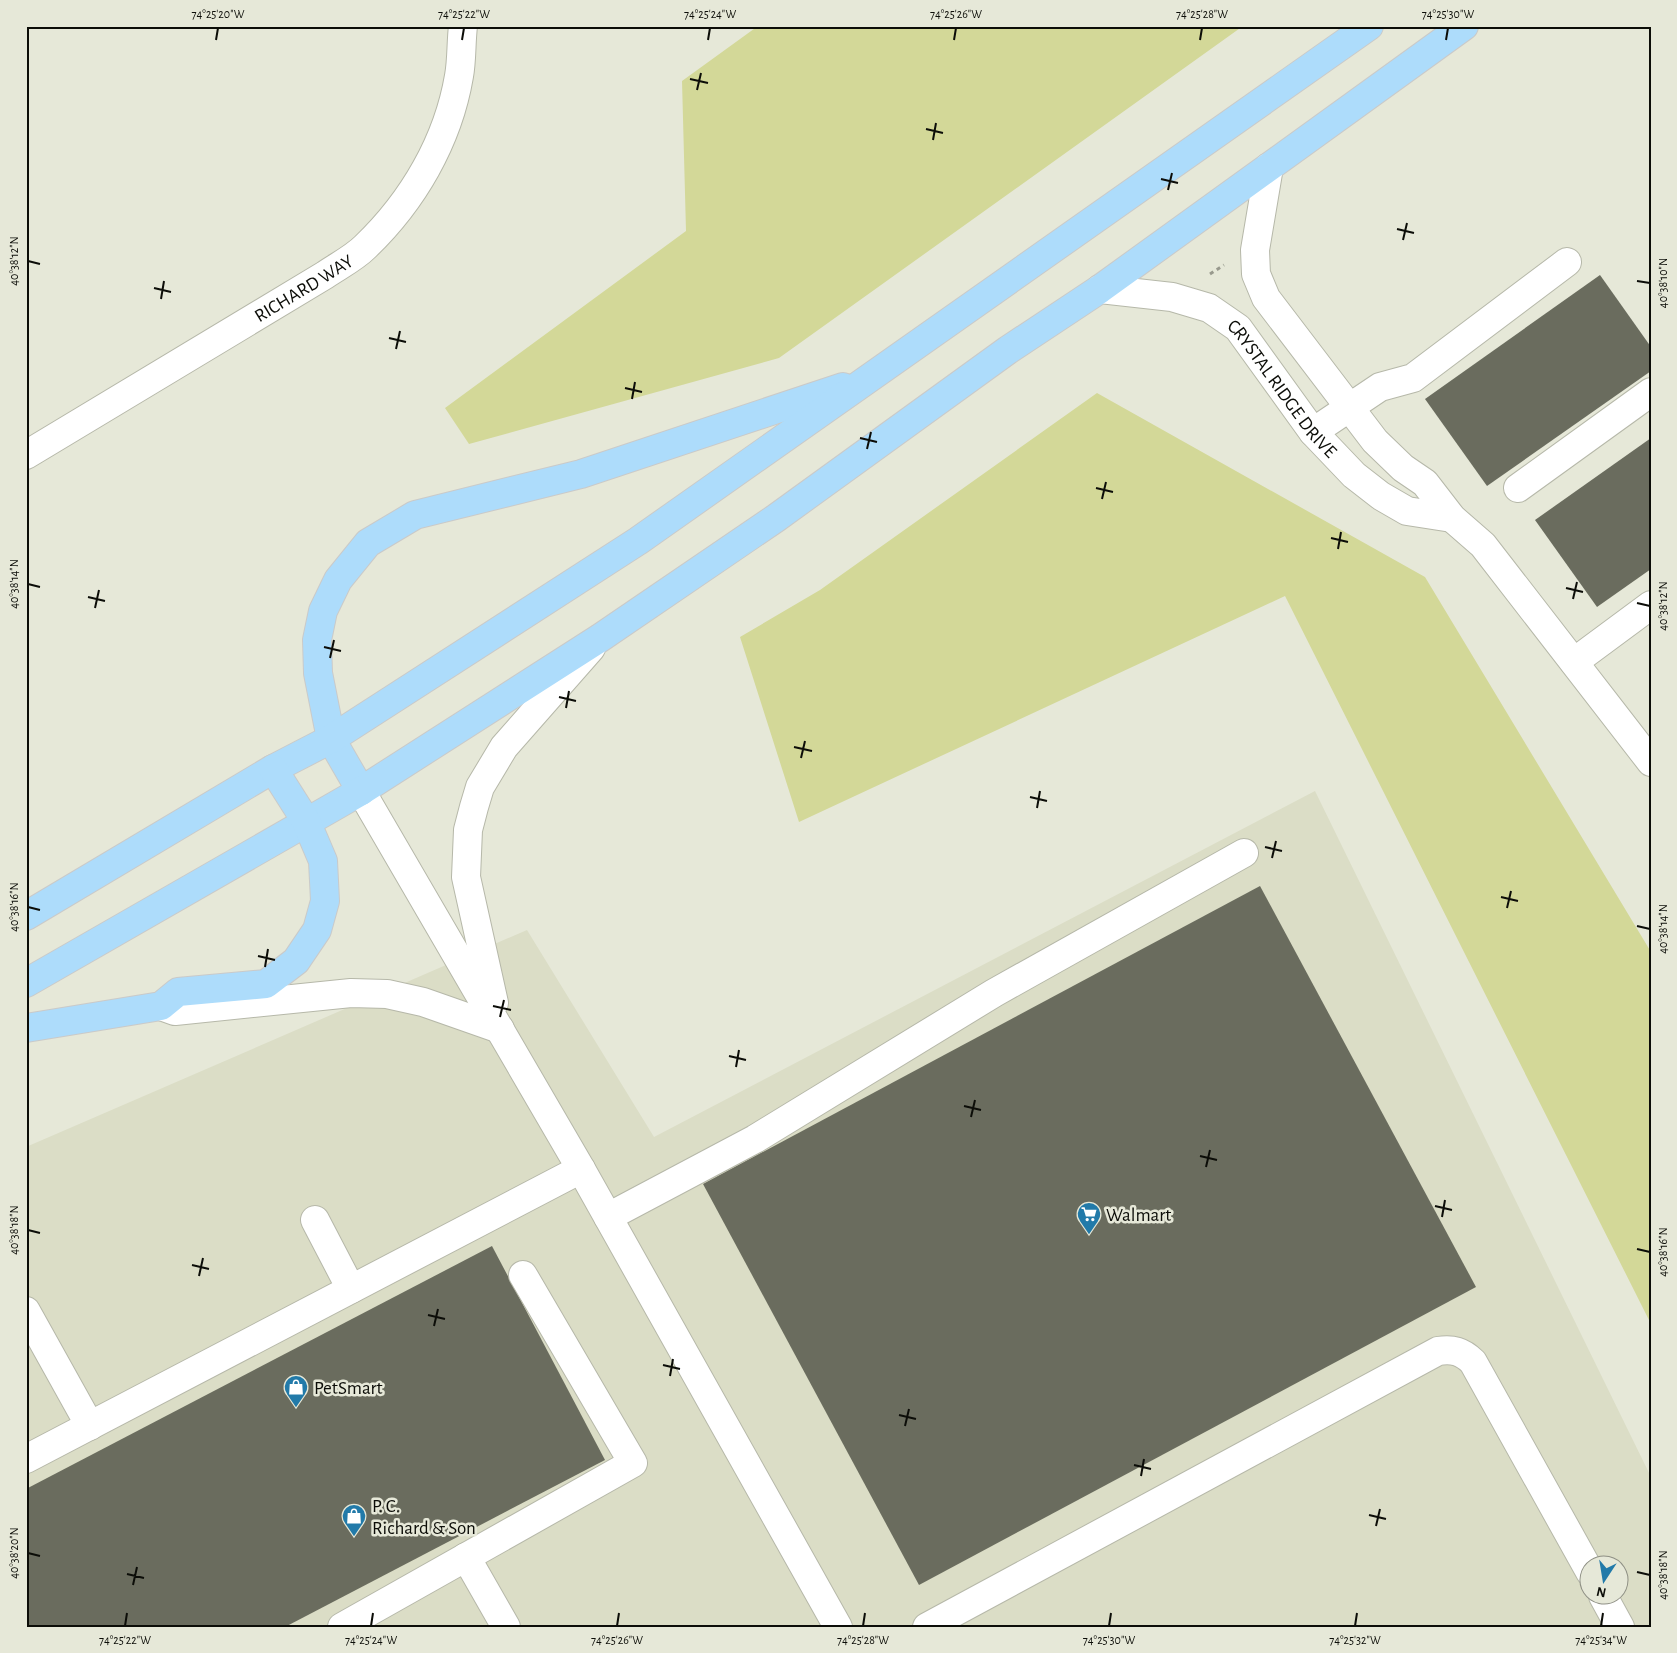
<svg xmlns="http://www.w3.org/2000/svg" width="1677" height="1653" font-family="'Alegreya Sans',sans-serif">
<style>
.built{fill:#dbddc6;fill-rule:evenodd}
.green{fill:#d3d898}
.building{fill:#6a6c5e}
.lines{fill:none;stroke-linecap:round;stroke-linejoin:round}
.minor-casing{stroke:#b6b8a9;stroke-width:30}
.highway-casing{stroke:#cacac9;stroke-width:30}
.path{stroke:#98998d;stroke-width:3;stroke-dasharray:4 4;stroke-linecap:butt}
.minor{stroke:#fff;stroke-width:28}
.highway{stroke:#addcfb;stroke-width:28}
.ticks{fill:none;stroke:#0c0d08;stroke-width:2}
.labels{text-anchor:middle;stroke-width:5;stroke-linejoin:round;paint-order:stroke}
.street-label{font-size:19px;fill:#0c0d08;stroke:#e6e8d8}
.poi-label{font-size:19px;fill:#0c0d08;stroke:#e6e8d8;text-anchor:start}
.neatline{fill:none;stroke:#0c0d08;stroke-width:2}
.ticks-label{font-size:12px;text-anchor:middle;fill:#0c0d08}
</style>
<rect width="100%" height="100%" fill="#e6e8d8"/>
<path class="built" d="M1315 791 1651 1477V1627H26V1147L527 930 654 1137ZM1590 1566H1620V1596H1590Z"/>
<g class="green">
<polygon points="758,26 1243,26 779,358 469,444 445,408 686,231 682,81"/>
<polygon points="1097,393 1425,577 1651,952 1651,1324 1285,596 799,822 740,637 820,590"/>
</g>
<g class="building">
<polygon points="1600,275 1651,347 1651,371 1487,486 1425,399"/>
<polygon points="1651,438 1651,569 1597,607 1535,520"/>
<polygon points="1260,886 1476,1287 919,1585 703,1184"/>
<polygon points="492,1246 605,1460 285,1627 26,1627 26,1489"/>
</g>
<g class="lines">
<g class="minor-casing">
<g id="minor">
<polyline points="1269,167 1255,250 1256,274 1266,298 1375,441 1403,468 1425,483 1452,518 1483,545 1651,762"/>
<path id="s1" d="M1100 289 1172 297 1209 308 1238 328 1313 432 1354 475 1381 496 1407 511 1452 518"/>
<polyline points="1313,432 1380,387 1413,378 1567,262"/>
<path id="s2" d="M26 455 325 275C338 266 354 258 365 247 413 201 448 141 459 76 462 60 461 42 463 26"/>
<polyline points="1518,488 1651,392"/>
<polyline points="1574,662 1651,605"/>
<polyline points="361,791 581,1169 838,1627"/>
<polyline points="494,1003 466,877 468,830 474,807 480,787 504,747 591,648"/>
<polyline points="161,1006 175,1011 351,993 387,994 423,1002 500,1029"/>
<polyline points="608,1217 755,1139 994,993 1244,853"/>
<polyline points="315,1220 351,1289"/>
<polyline points="26,1311 90,1426"/>
<polyline points="26,1459 581,1169"/>
<polyline points="466,1557 506,1627"/>
<polyline points="1603,1596 1620,1627"/>
<polyline points="342,1627 633,1463 523,1275"/>
<path d="M927 1627 1438 1351C1453 1349 1462 1351 1473 1362L1590 1572"/>
</g>
</g>
<g class="highway-casing">
<g id="highway">
<polyline points="361,791 331,739 318,673 317,640 323,611 338,580 368,543 415,515 581,474 843,387"/>
<polyline points="26,916 273,769 331,739 638,541 1369,26"/>
<polyline points="26,983 361,791 600,638 776,518 1008,350 1100,289 1464,26"/>
<polyline points="26,1028 161,1006 178,992 266,984 296,961 317,930 325,901 323,861 306,821 273,769"/>
</g>
</g>
<polyline class="path" points="1210,274 1224,265"/>
<use href="#minor" class="minor"/>
<use href="#highway" class="highway"/>
</g>
<path class="ticks" d="M216 40 218 28M462 40 464 28M708 40 710 28M954 40 956 28M1200 40 1202 28M1446 40 1448 28M690 79 708 83M697 90 701 73M926 129 943 133M933 140 936 123M1161 179 1178 183M1168 190 1172 173M1397 229 1414 233M1403 240 1407 223M28 261 40 264M1637 281 1650 283M154 288 171 292M161 299 164 281M389 338 406 342M396 349 400 331M625 388 642 392M632 399 635 382M860 438 877 442M867 449 871 432M1096 488 1113 492M1102 499 1106 482M1331 538 1348 542M1338 549 1341 532M28 584 40 587M1566 588 1583 592M88 597 105 601M1573 599 1577 582M1637 603 1650 606M95 608 99 590M324 647 341 651M330 658 334 640M559 697 576 701M566 708 569 691M794 747 812 751M801 758 805 741M1030 797 1047 801M1037 808 1040 791M1265 847 1282 851M1272 858 1276 841M1501 897 1518 901M28 907 40 910M1507 908 1511 891M1637 926 1650 929M258 956 275 960M265 967 268 949M493 1006 511 1010M500 1017 504 1000M729 1056 746 1060M736 1067 739 1050M964 1106 981 1110M971 1117 975 1100M1200 1156 1217 1160M1206 1167 1210 1150M1435 1206 1452 1210M1442 1217 1445 1200M28 1230 40 1233M1637 1249 1650 1252M192 1265 209 1269M199 1276 203 1258M428 1315 445 1319M434 1326 438 1309M663 1365 680 1369M670 1376 673 1359M899 1415 916 1419M905 1426 909 1409M1134 1465 1151 1469M1141 1476 1144 1459M1369 1515 1386 1519M1376 1526 1380 1509M28 1553 40 1556M1637 1572 1650 1575M127 1574 144 1578M133 1585 137 1567M125 1626 127 1613M371 1626 373 1613M617 1626 619 1613M863 1626 865 1613M1109 1626 1111 1613M1355 1626 1357 1613M1601 1626 1603 1613"/>
<defs>
<g id="supermarket-pin" transform="scale(1.25)"><path d="M0 17L-7.5 6A9.5 9.5 0 1 1 7.5 6Z" fill="#227aa9" stroke="#e6e8d8"/><path d="M-6-5.5h2.5l.6 2H6L4.5 2H-2.5L-4.4-4H-6ZM-1.5 3.2a1.3 1.3 0 1 0 .1 0ZM3 3.2a1.3 1.3 0 1 0 .1 0Z" fill="#fff"/></g>
<g id="shop-pin" transform="scale(1.25)"><path d="M0 17L-7.5 6A9.5 9.5 0 1 1 7.5 6Z" fill="#227aa9" stroke="#e6e8d8"/><path d="M-5-2.5h2.3a2.7 3.5 0 0 1 5.4 0H5L5.5 6h-11ZM-1.5-2.5h3a1.5 2.3 0 0 0-3 0Z" fill="#fff"/></g>
</defs>
<g fill-rule="evenodd">
<use href="#supermarket-pin" x="1089" y="1214"/>
<use href="#shop-pin" x="296" y="1387"/>
<use href="#shop-pin" x="354" y="1516"/>
</g>
<g class="labels">
<g class="street-label">
<text dy="7" stroke="none"><textPath href="#s2" startOffset="324">RICHARD WAY</textPath></text>
<text dy="7" stroke="none"><textPath href="#s1" startOffset="221">CRYSTAL RIDGE DRIVE</textPath></text>
</g>
<g class="poi-label">
<text x="1106" y="1221">Walmart</text>
<text x="314" y="1394">PetSmart</text>
<text x="372" y="1512">P. C.<tspan x="372" dy="22">Richard &amp; Son</tspan></text>
</g>
</g>
<rect width="1677" height="1653" fill="none" stroke="#e6e8d8" stroke-width="55"/>
<g transform="translate(1604 1580) rotate(192)"><circle r="24" fill="#e6e8d8" stroke="#8f9085"/>
<path d="M0-4L9 19L0 12L-9 19Z" fill="#227aa9"/>
<text y="-8" font-size="14" font-weight="bold" text-anchor="middle" fill="#0c0d08">N</text>
</g>
<rect x="28" y="28" width="1622" height="1598" class="neatline"/>
<g class="ticks-label">
<text x="218" y="18">74°25'20"W</text>
<text x="464" y="18">74°25'22"W</text>
<text x="710" y="18">74°25'24"W</text>
<text x="956" y="18">74°25'26"W</text>
<text x="1202" y="18">74°25'28"W</text>
<text x="1448" y="18">74°25'30"W</text>
<text transform="translate(14 261) rotate(-90)" y="4">40°38'12"N</text>
<text transform="translate(1663 283) rotate(-90)" y="4">40°38'10"N</text>
<text transform="translate(14 584) rotate(-90)" y="4">40°38'14"N</text>
<text transform="translate(1663 606) rotate(-90)" y="4">40°38'12"N</text>
<text transform="translate(14 907) rotate(-90)" y="4">40°38'16"N</text>
<text transform="translate(1663 929) rotate(-90)" y="4">40°38'14"N</text>
<text transform="translate(14 1230) rotate(-90)" y="4">40°38'18"N</text>
<text transform="translate(1663 1252) rotate(-90)" y="4">40°38'16"N</text>
<text transform="translate(14 1553) rotate(-90)" y="4">40°38'20"N</text>
<text transform="translate(1663 1575) rotate(-90)" y="4">40°38'18"N</text>
<text x="125" y="1644">74°25'22"W</text>
<text x="371" y="1644">74°25'24"W</text>
<text x="617" y="1644">74°25'26"W</text>
<text x="863" y="1644">74°25'28"W</text>
<text x="1109" y="1644">74°25'30"W</text>
<text x="1355" y="1644">74°25'32"W</text>
<text x="1601" y="1644">74°25'34"W</text>
</g>
</svg>
